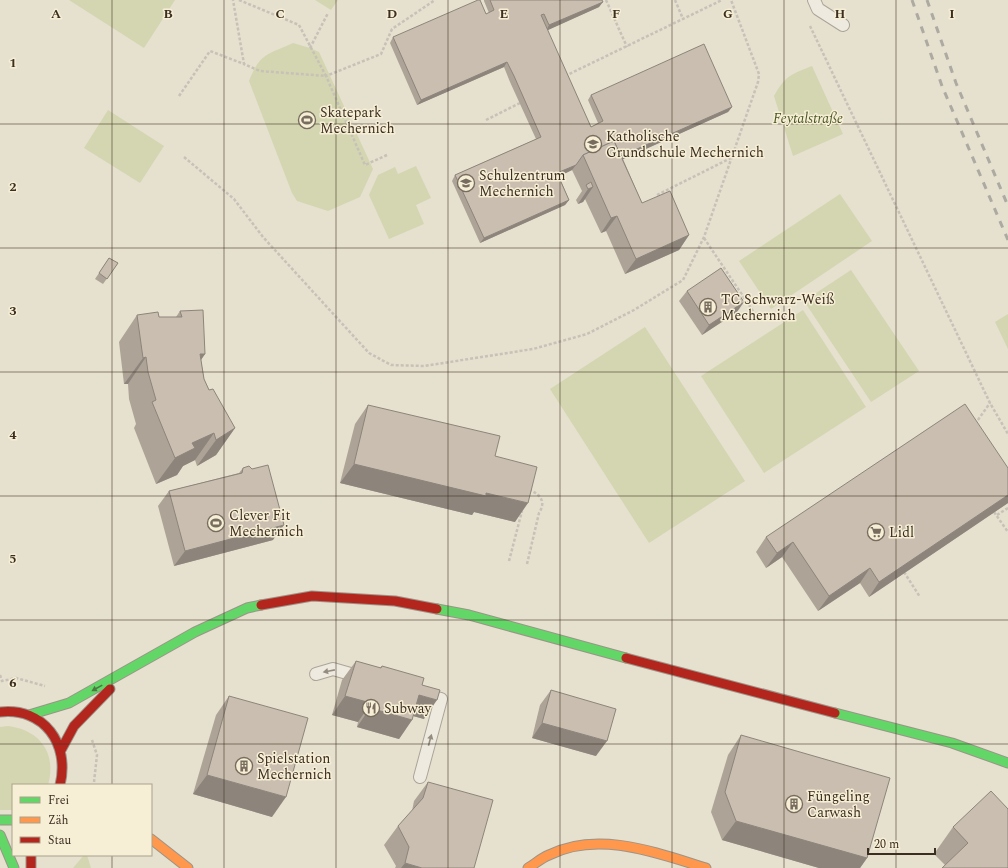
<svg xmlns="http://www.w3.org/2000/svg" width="1008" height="868" font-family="Spectral,serif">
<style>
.green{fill:#d4d6b1}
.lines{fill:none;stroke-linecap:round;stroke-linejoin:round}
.lane-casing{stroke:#aba598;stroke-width:14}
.fast-casing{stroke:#9b9488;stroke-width:11}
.slow-casing{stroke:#9b9488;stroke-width:11}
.jam-casing{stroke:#9b9488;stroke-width:11}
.path{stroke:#c7c1b7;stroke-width:2.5;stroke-dasharray:3 2;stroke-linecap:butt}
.lane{stroke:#eeeae0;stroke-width:12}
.fast{stroke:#63d668;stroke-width:9}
.slow{stroke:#ff974d;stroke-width:9}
.jam{stroke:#b3261e;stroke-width:9}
.rail{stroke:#adaaa1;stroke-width:3;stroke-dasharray:7 7;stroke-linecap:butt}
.wall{fill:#aea397}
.shaded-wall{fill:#8d857b}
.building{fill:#cabeb0;stroke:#8d857b}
.oneway{fill:#948c80}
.oneway2{fill:#4d7940}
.grid{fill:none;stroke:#3b2d1f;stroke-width:1;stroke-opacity:0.55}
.labels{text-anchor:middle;stroke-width:3;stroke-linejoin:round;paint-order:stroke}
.poi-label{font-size:14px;fill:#3b2d1f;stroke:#f6eed5;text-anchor:start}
.park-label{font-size:14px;font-style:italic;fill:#495725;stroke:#f6eed5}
.grid-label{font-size:13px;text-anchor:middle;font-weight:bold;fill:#3b2d1f;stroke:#f6eed5;stroke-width:3;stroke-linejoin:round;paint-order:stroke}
</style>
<rect width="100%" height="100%" fill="#e6e0cf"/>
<g class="green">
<polygon points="69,0 175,0 144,48"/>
<polygon points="315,0 338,0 331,10"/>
<path d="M293 43 310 48 319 52 373 169 360 197 328 211 297 201 292 193 249 81C260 53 267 55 293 43Z"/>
<path d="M812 66 843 134 793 156 774 96C786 75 790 75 812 66Z"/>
<polygon points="108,110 164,146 140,183 84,148"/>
<polygon points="416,166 431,198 416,205 424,224 389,239 369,195 378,175 395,167 398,174"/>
<polygon points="840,194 872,241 771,309 739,261"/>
<polygon points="851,270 919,371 871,402 804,301"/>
<polygon points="803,310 866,407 764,473 701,376"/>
<polygon points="1008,314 1008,349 995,322"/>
<polygon points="645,327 745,481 649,543 550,389"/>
<path d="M8 726C40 730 57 753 48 785H13V810H0V727Z"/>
<polygon points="84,855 87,855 91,868 73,868"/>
</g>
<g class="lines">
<g class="lane-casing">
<g id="lane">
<polyline points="814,0 818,9 843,25"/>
<polyline points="316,674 333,669 361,677"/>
<polyline points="420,777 441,699 422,694"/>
</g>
</g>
<g class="fast-casing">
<g id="fast">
<polyline points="437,609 469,615 626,658"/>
<polyline points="835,713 952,743 1008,763"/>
<polyline points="29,715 69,703 195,632 247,608 261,605"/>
<polyline points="0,820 13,820"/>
<polyline points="0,835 14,868"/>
</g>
</g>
<g class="slow-casing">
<g id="slow">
<polyline points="151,839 188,868"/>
<path d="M528 868C535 864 541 858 549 855 598 830 657 853 706 868"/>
</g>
</g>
<g class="jam-casing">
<g id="jam">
<polyline points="261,605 312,596 395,601 437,609"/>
<polyline points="626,658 835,713"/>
<path d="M0 712C44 707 70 744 60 785"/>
<polyline points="61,750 74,726 110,689"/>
<polyline points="31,855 31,868"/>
</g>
</g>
<g class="path">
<polyline points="239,0 299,25 326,76 260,71 244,64"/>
<polyline points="606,0 627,47"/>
<polyline points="675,0 683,19"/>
<polyline points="810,26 990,403 1008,434"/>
<polyline points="310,48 328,13"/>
<polyline points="565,76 722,0"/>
<polyline points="179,96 210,51 244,64 233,0"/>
<polyline points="486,120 520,103"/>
<polyline points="387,155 365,165 326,76 381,54 392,29 435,0"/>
<polyline points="184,157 234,199 263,237 369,353 391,365 424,366 533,349 587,334 634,310 683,280 704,237 758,82 759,74 731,0"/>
<polyline points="657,195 731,158"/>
<polyline points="704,238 757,317"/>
<polyline points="975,424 990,403"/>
<polyline points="994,512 1008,532"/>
<polyline points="997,515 1008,508"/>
<polyline points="509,561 522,511"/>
<path d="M527 564 539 513C546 502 541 495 530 490"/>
<polyline points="904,572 920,597"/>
<polyline points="0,675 2,681 16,678 45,686"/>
<polyline points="92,740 97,755 94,782"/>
</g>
<use href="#lane" class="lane"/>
<use href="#fast" class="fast"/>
<use href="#slow" class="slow"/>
<use href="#jam" class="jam"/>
<g class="rail">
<polyline points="912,0 942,86 1008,240"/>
<polyline points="927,0 956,83 1008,206"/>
</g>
</g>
<g class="wall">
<polygon points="484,0 602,0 599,7 547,30 591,127 598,123 588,100 591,95 732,107 728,112 623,159 642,203 689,235 679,250 625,274 606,231 601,233 585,199 583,202 578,204 576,200 582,191 572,170 559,176 569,200 565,205 480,243 452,181 455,175 536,139 510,82 504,67 417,105 390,43 393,37 486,14 489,13 484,1"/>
<polygon points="109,258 118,263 103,284 95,279"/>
<polygon points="687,291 737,312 702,335 679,301"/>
<polygon points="180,311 205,354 201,360 204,379 209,390 235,428 216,455 197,466 195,460 183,466 177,475 156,484 134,428 136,424 129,399 128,384 124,384 119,342 137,315 159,317 176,317"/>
<polygon points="368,405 495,456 515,522 474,512 472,515 340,483 355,424"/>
<polygon points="243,468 273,540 174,566 158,506 169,491 239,473"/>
<polygon points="1008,468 1008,503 869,597 860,583 818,611 782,557 766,568 756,552 766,537"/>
<polygon points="356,661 380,668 382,666 422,685 424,719 413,716 412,720 399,739 357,727 358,722 332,715 342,680"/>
<polygon points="551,690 596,756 532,738 540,705"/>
<polygon points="229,696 272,817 193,794 216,715"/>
<polygon points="741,735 867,858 860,868 819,868 722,840 711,812 728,755"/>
<polygon points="428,782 474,868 395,868 396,866 384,845 398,826 412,811 414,801"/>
<polygon points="1008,809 945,865 934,854 953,827"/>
</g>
<g class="shaded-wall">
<polygon points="603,2 599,7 546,31 549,25"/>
<polygon points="507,62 504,67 417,105 421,100"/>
<polygon points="732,107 728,112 617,162 621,156"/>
<polygon points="576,165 572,170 554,179 557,173"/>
<polygon points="593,187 583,202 578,204 588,189"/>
<polygon points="569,200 565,205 480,243 484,238"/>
<polygon points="617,216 606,231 601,233 611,218"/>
<polygon points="689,235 679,250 625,274 636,259"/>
<polygon points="744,302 737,312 702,335 709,325"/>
<polygon points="200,354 205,354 186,381"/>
<polygon points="146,357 128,384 124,384 143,358"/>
<polygon points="235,428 216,455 197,466 216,440"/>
<polygon points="214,433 195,460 183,466 177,475 156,484 175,458 192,443"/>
<polygon points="354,464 486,493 528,503 515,522 474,512 472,515 340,483"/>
<polygon points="1008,495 1008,503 869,597 879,582"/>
<polygon points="284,525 273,540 174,566 185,551"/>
<polygon points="793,542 782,557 766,568 777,553"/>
<polygon points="870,568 860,583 818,611 829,596"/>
<polygon points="419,695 437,700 424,719 406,714"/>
<polygon points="345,696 371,703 358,722 332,715"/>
<polygon points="370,708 412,720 399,739 357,727"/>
<polygon points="542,723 607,741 596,756 532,738"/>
<polygon points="207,775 286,797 272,817 193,794"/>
<polygon points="736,821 867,858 860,868 819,868 722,840"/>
<polygon points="405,863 422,868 401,868"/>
</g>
<g class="building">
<polygon points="478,0 480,0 486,14 494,10 490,0 602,0 603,2 549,25 544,14 541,15 591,127 603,121 591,95 704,44 732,107 621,156 614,141 583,155 576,165 557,173 569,200 484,238 455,175 541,137 514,76 507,62 421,100 393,37"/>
<polygon points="614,141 642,203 670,191 689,235 636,259 617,216 611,218 583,155"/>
<polygon points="591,182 593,187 588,189 586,185"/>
<polygon points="109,258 118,263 107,279 99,273"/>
<polygon points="721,268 744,302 709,325 687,291"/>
<polygon points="203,310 205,354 200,354 204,379 209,390 213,389 235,428 216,440 214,433 192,443 195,448 175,458 152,402 156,400 148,372 146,357 143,358 137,315 158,312 159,317 182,317 180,311"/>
<polygon points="965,404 1008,468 1008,495 879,582 870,568 829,596 793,542 777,553 766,537"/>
<polygon points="368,405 500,436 495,456 537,467 528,503 486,493 486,496 354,464"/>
<polygon points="268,465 284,525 185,551 169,491 242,473 243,468 249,466 252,469"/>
<polygon points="356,661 381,668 382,666 424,678 422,685 440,690 437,700 419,695 412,720 370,708 371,703 345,696"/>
<polygon points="551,690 616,709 607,741 542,723"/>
<polygon points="229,696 308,718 286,797 207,775"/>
<polygon points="741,735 890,778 867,858 736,821 725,792"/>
<polygon points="428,782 493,800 474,868 422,868 405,863 409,847 398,826 423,798"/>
<polygon points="991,791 1008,809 1008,868 942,868 968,843 953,827"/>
</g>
<defs><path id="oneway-solid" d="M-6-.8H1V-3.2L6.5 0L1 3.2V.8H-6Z"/></defs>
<g class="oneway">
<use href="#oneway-solid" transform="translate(329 671) rotate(169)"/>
<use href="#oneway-solid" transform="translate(430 740) rotate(-75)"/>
</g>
<use class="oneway2" href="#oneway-solid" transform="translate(97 688) rotate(151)"/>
<path class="grid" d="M112 0V785M224 0V868M336 0V868M448 0V868M560 0V868M672 0V868M784 0V868M896 0V868M0 124H1008M0 248H1008M0 372H1008M0 496H1008M0 620H1008M0 744H1008M112 855V868"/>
<defs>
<g id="stadium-ring" transform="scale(0.9)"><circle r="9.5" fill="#f6eed5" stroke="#776c5d" stroke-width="1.5"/><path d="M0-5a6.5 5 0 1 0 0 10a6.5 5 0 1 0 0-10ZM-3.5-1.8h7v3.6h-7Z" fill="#776c5d"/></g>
<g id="school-ring" transform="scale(0.9)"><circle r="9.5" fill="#f6eed5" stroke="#776c5d" stroke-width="1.5"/><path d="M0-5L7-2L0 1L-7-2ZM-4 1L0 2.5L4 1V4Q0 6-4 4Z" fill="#776c5d"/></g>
<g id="building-ring" transform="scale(0.9)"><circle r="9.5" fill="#f6eed5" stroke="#776c5d" stroke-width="1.5"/><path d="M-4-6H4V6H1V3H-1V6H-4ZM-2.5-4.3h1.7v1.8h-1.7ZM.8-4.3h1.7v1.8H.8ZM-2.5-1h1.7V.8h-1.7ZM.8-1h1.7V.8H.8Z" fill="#776c5d"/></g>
<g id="supermarket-ring" transform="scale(0.9)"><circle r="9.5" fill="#f6eed5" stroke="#776c5d" stroke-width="1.5"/><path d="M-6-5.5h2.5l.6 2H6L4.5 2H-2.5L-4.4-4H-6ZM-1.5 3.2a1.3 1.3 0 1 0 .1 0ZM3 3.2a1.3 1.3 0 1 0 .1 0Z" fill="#776c5d"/></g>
<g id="restaurant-ring" transform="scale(0.9)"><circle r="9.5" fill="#f6eed5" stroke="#776c5d" stroke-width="1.5"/><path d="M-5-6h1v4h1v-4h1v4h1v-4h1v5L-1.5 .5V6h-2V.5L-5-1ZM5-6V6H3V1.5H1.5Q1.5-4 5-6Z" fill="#776c5d"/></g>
</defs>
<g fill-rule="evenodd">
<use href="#stadium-ring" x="307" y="120"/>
<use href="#school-ring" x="593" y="144"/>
<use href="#school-ring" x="466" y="183"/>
<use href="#building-ring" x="708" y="307"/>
<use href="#stadium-ring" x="216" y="523"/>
<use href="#supermarket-ring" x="876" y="532"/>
<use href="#restaurant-ring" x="371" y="708"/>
<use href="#building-ring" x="244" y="766"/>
<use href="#building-ring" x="794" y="804"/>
</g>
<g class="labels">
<g class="poi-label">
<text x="320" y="117">Skatepark<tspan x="320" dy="16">Mechernich</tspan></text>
<text x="606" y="141">Katholische<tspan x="606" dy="16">Grundschule Mechernich</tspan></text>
<text x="479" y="180">Schulzentrum<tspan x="479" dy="16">Mechernich</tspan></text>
<text x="721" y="304">TC Schwarz-Weiß<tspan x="721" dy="16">Mechernich</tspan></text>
<text x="229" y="520">Clever Fit<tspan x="229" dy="16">Mechernich</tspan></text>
<text x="889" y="537">Lidl</text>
<text x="384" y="713">Subway</text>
<text x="257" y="763">Spielstation<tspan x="257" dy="16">Mechernich</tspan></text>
<text x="807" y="801">Füngeling<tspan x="807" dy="16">Carwash</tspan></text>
</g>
<g class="park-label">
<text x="808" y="123">Feytalstraße</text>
</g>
</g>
<g class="grid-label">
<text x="56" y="18">A</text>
<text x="168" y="18">B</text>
<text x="280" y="18">C</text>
<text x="392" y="18">D</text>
<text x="504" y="18">E</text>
<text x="616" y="18">F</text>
<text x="728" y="18">G</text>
<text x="840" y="18">H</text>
<text x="952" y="18">I</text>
<text x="13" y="67">1</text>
<text x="13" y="191">2</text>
<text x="13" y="315">3</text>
<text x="13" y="439">4</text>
<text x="13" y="563">5</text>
<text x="13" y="687">6</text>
</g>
<rect x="12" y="784" width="140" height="72" fill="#f6eed5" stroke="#aba18c"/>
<rect x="20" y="797" width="20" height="6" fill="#63d668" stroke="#aba18c"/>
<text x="48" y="804" font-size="12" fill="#3b2d1f">Frei</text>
<rect x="20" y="817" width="20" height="6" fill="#ff974d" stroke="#aba18c"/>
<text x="48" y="824" font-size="12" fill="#3b2d1f">Zäh</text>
<rect x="20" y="837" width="20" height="6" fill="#b3261e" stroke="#aba18c"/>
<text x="48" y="844" font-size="12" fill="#3b2d1f">Stau</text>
<path d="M868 848v6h67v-6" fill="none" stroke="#3b2d1f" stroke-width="2"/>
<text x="874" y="848" font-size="12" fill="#3b2d1f" stroke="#f6eed5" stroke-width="3" paint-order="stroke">20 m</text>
</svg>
